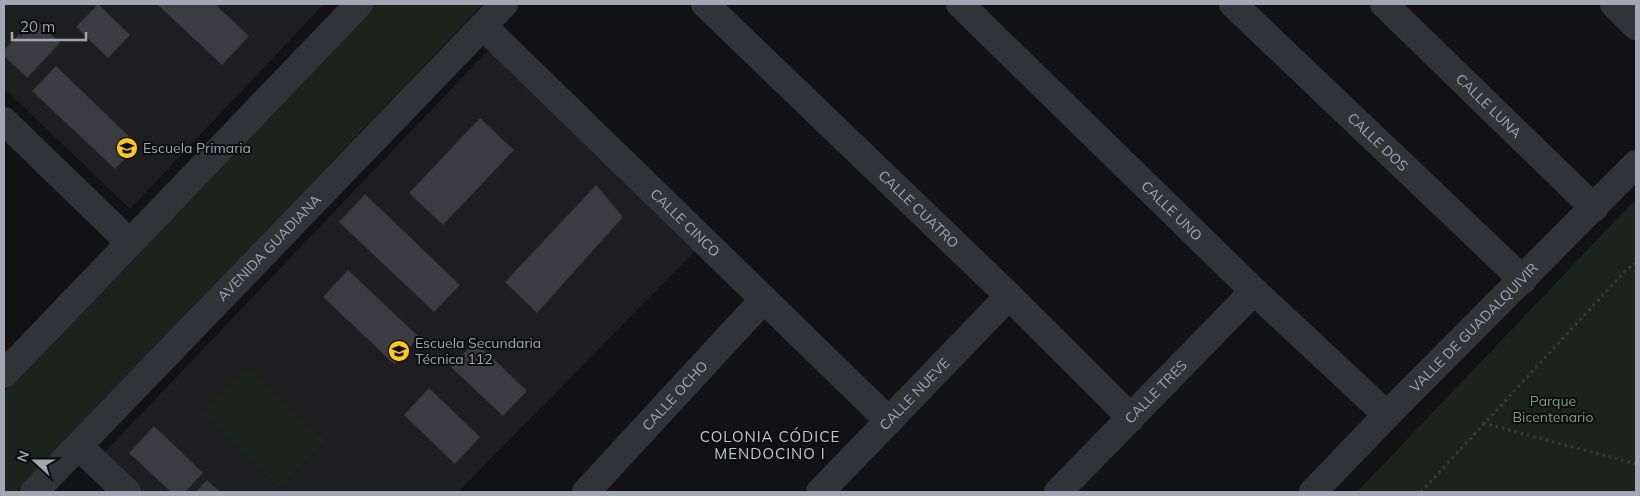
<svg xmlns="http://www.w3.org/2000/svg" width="1640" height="496" font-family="Mulish,sans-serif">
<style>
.built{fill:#1e1d20}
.green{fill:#1b231d}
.building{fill:#3c3b41;stroke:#2c2b2f}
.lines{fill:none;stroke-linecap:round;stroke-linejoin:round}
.path{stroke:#383a40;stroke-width:3;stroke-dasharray:2.5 4;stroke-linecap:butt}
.minor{stroke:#323338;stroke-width:28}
.tertiary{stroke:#323338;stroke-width:28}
.labels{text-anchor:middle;stroke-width:4;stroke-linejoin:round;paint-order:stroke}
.street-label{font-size:14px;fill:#a2a6b5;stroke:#0d0d0e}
.poi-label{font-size:14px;fill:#a2a6b5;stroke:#0d0d0e;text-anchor:start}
.park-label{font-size:14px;fill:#77a27e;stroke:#0d0d0e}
.neighbourhood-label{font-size:15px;letter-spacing:1px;fill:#c3c5d1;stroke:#0d0d0e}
</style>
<rect width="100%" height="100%" fill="#121113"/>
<g class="built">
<polygon points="4,4 324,4 130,209 4,88"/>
<polygon points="495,43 699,247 458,492 141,492 102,455"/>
</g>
<g class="green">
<polygon points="375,4 483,4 16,492 4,492 4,392"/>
<polygon points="1636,199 1636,492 1357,492"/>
<polygon points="247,366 325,440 280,488 202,414"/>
</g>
<g class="building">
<polygon points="98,4 130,35 108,58 76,27"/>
<polygon points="157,4 215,4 249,36 222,65"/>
<polygon points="34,18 60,43 27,78 4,56 4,50"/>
<polygon points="56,66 138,145 115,169 32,91"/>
<polygon points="480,118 514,150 443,225 409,193"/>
<polygon points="596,185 623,217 537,313 505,282"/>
<polygon points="365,194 460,285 434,312 339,222"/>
<polygon points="348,270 419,337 394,364 323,297"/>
<polygon points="475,341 527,391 503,416 451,367"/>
<polygon points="429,388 480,437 455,464 404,415"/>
<polygon points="154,426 203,473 185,492 171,492 129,453"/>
<polygon points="207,480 220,492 196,492"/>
</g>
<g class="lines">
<g class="path">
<polyline points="1483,423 1636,464"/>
<polyline points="1421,492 1627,269 1636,263"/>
</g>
<g class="minor">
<path id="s1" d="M705 4 1009 296 1131 418"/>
<path id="s2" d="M960 4 1254 291 1387 415"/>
<path id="s3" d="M1233 4 1523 280"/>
<path id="s4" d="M1384 4 1594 208"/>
<polyline points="1614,4 1636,26"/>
<path id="s5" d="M483 26 889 421"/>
<polyline points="4,121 129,242"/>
<polyline points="78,446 127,492"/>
<path id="s6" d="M586 492 764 299"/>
<path id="s7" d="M820 492 1009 296"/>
<path id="s8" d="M1058 492 1254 291"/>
<path id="s9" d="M1313 492 1387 415 1636 164"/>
</g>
<g class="tertiary">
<polyline points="4,374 359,4"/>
<path id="s10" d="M34 492 504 4"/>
</g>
</g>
<defs>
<g id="school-disc" transform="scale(1.125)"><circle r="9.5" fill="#fec91e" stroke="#0d0d0e"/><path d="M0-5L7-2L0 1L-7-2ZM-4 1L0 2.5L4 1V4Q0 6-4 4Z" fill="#111"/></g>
<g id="university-disc" transform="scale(1.125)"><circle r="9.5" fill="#fec91e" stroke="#0d0d0e"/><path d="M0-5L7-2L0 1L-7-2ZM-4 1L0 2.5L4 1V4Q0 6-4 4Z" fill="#111"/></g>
</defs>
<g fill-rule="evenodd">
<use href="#school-disc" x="127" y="148"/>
<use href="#university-disc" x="399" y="351"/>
</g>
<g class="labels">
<g class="street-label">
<text dy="5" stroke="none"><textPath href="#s4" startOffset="146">CALLE LUNA</textPath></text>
<text dy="5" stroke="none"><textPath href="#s3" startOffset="200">CALLE DOS</textPath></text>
<text dy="5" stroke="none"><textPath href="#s1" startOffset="296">CALLE CUATRO</textPath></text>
<text dy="5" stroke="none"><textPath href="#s2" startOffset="296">CALLE UNO</textPath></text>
<text dy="5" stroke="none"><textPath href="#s5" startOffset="282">CALLE CINCO</textPath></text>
<text dy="5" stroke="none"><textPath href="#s10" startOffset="339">AVENIDA GUADIANA</textPath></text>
<text dy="5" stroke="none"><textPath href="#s9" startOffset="230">VALLE DE GUADALQUIVIR</textPath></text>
<text dy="5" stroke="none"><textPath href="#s8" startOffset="140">CALLE TRES</textPath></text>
<text dy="5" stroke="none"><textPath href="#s7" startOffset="136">CALLE NUEVE</textPath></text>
<text dy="5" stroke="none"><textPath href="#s6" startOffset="131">CALLE OCHO</textPath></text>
</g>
<g class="poi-label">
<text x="143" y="153">Escuela Primaria</text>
<text x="415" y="348">Escuela Secundaria<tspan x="415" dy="16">Técnica 112</tspan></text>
</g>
<g class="park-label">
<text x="1553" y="406">Parque<tspan x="1553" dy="16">Bicentenario</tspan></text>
</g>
<g class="neighbourhood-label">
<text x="770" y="442">COLONIA CÓDICE<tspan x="770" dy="17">MENDOCINO I</tspan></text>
</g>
</g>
<rect width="1640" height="496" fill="none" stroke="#a2a6b5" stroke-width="10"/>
<g transform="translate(35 461) rotate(291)" stroke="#0d0d0e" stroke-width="4" paint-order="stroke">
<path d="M0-4L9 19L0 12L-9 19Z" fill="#a2a6b5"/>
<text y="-8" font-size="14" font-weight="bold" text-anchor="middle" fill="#a2a6b5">N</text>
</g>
<path d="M12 32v8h74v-8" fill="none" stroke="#a2a6b5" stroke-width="2.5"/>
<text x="20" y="32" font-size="15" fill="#a2a6b5" stroke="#0d0d0e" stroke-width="4" paint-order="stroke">20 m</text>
</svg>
